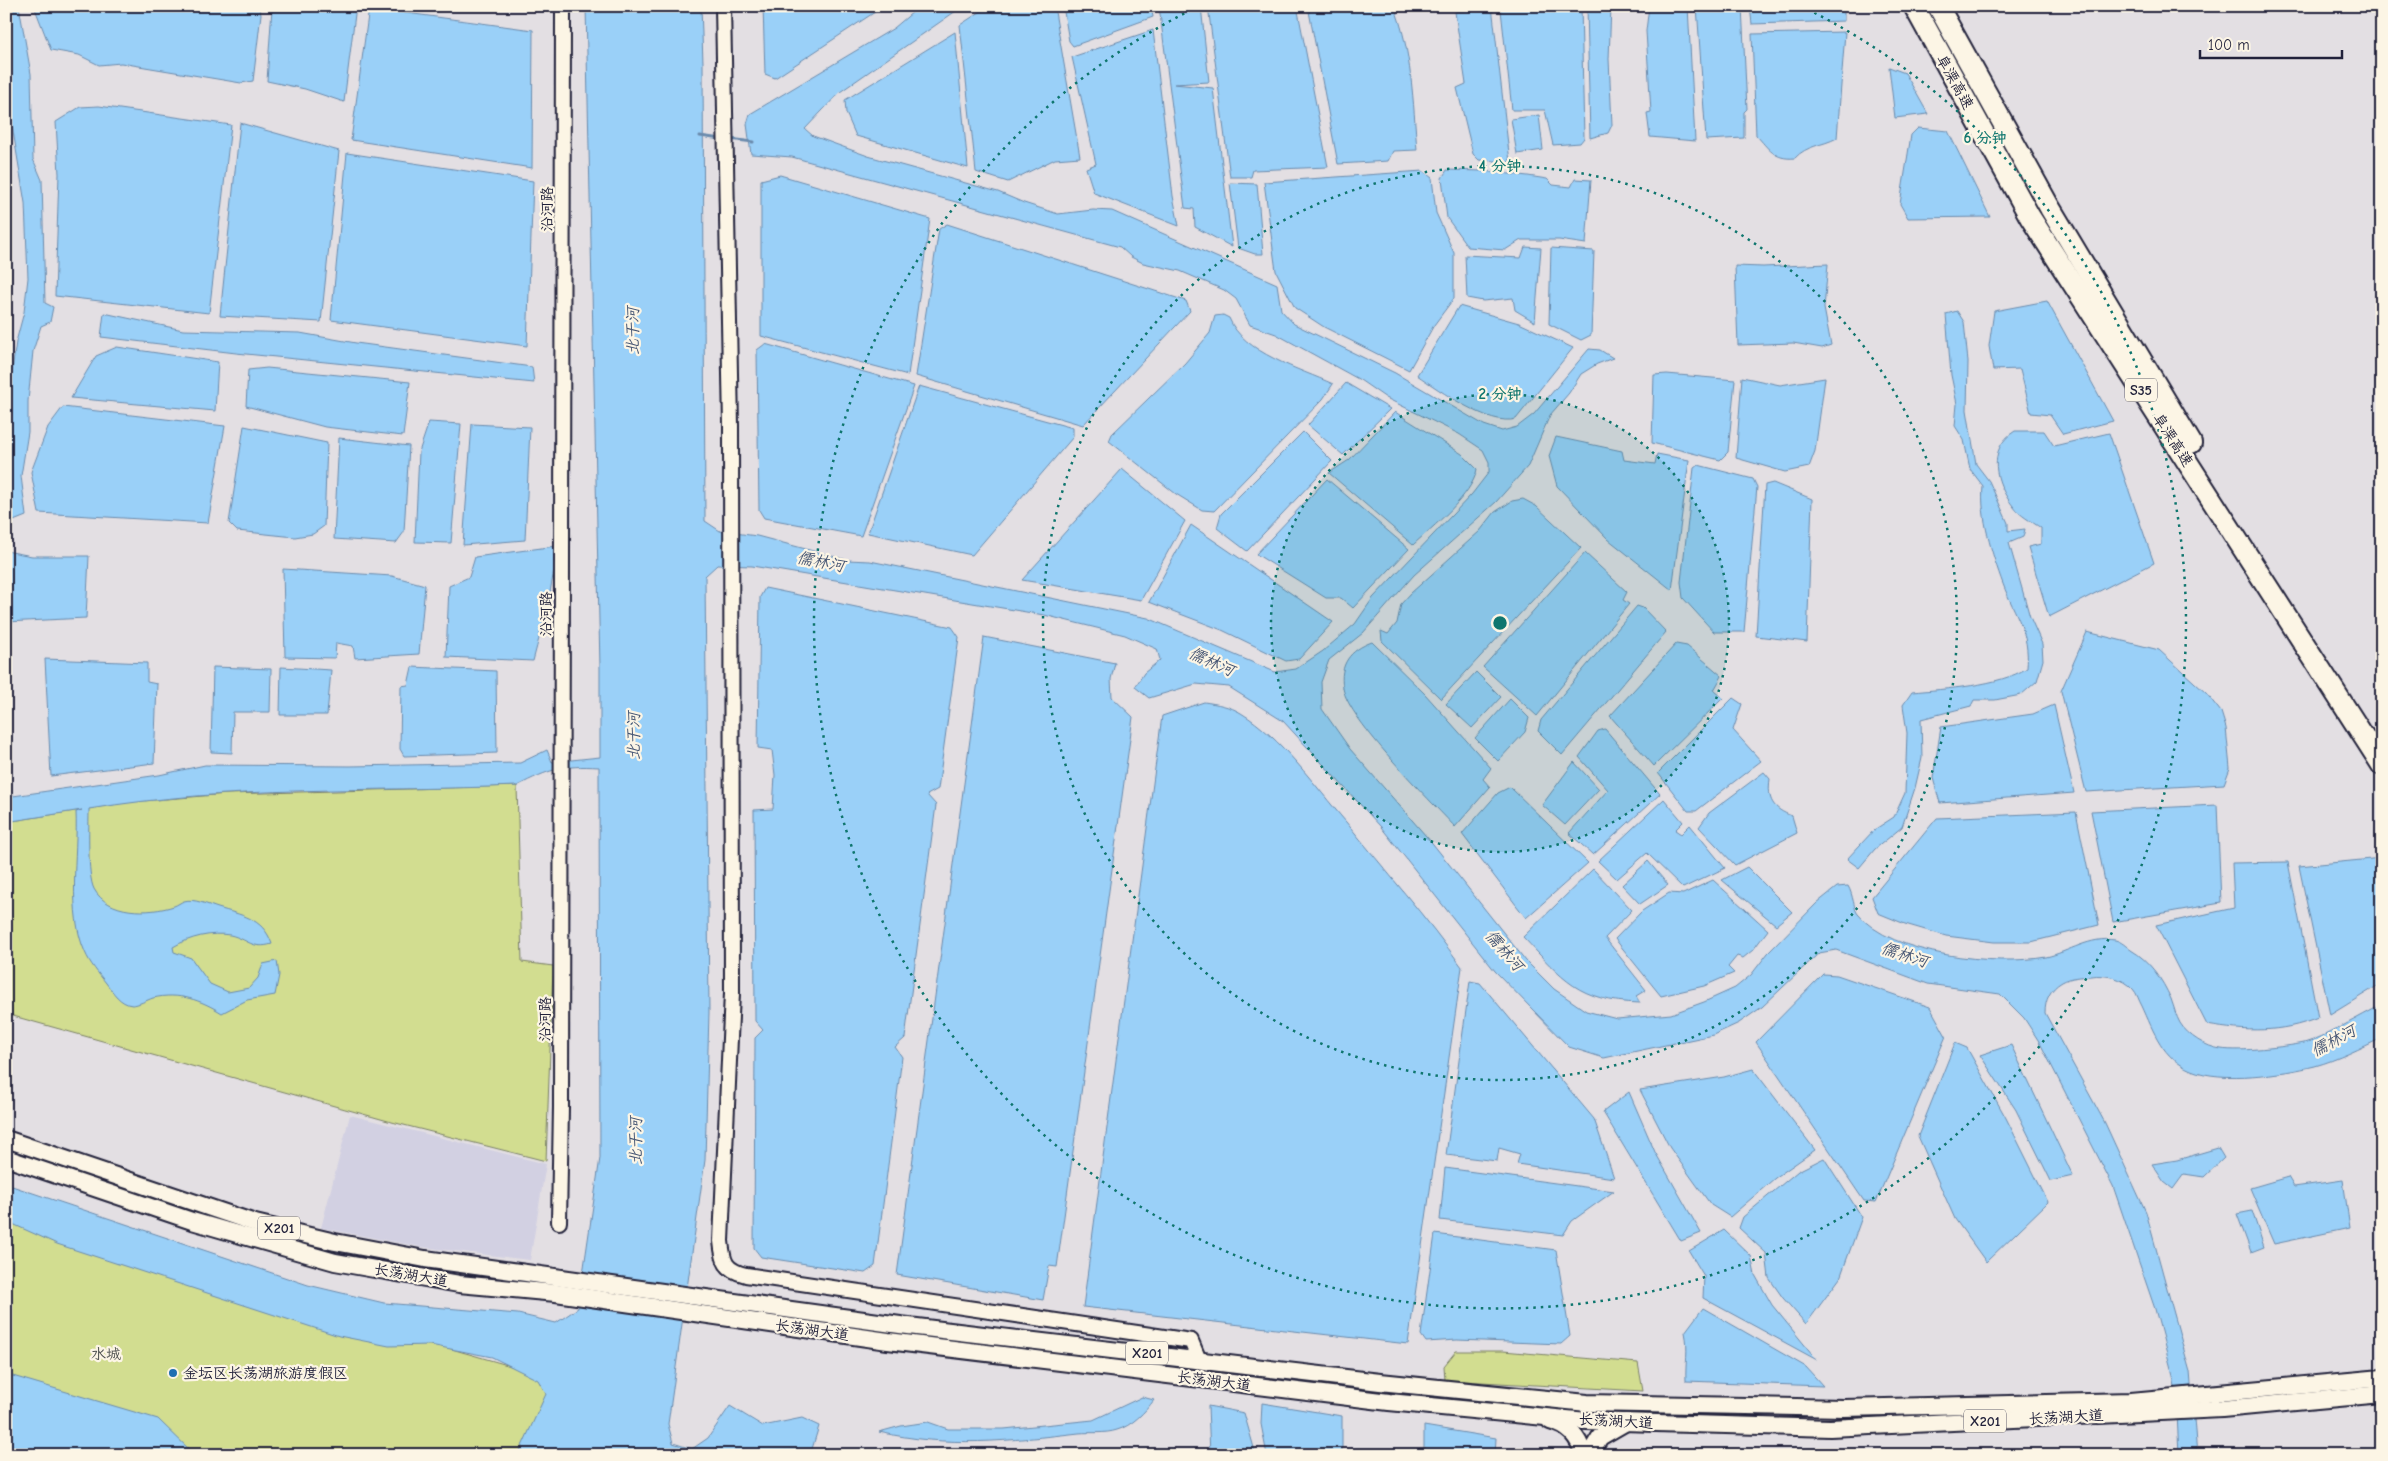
<svg xmlns="http://www.w3.org/2000/svg" width="2388" height="1461" font-family="'Comic Neue','LXGW WenKai TC',sans-serif">
<style>
.built{fill:#d2d0e2}
.green{fill:#d2dd90;stroke:#7a8066}
.water{fill:#9ad0f8;stroke:#6a8aac}
.lines{fill:none;stroke-linecap:round;stroke-linejoin:round}
.stream{stroke:#6a8aac;stroke-width:3}
.minor-casing{stroke:#22223b;stroke-width:18}
.major-casing{stroke:#22223b;stroke-width:20}
.highway-casing{stroke:#22223b;stroke-width:24}
.minor{stroke:#fcf5e5;stroke-width:14}
.major{stroke:#fcf5e5;stroke-width:16}
.highway{stroke:#fcf5e5;stroke-width:20}
.ring{fill:none;stroke:#0f766e;stroke-width:2.5;stroke-dasharray:2.5 5}
.poi-dot{fill:#1f6fb2;stroke:#fcf5e5;stroke-width:2}
.labels{text-anchor:middle;stroke-width:4.5;stroke-linejoin:round;paint-order:stroke}
.shield{fill:#fcf5e5;stroke:#63616e;stroke-width:1}
.shield-label{font-size:14px;font-weight:bold;fill:#22223b}
.street-label{font-size:15px;fill:#22223b;stroke:#fcf5e5}
.park-label{font-size:15px;fill:#4e5150;stroke:#fcf5e5}
.poi-label{font-size:15px;fill:#22223b;stroke:#fcf5e5;text-anchor:start}
.water-label{font-size:16px;font-style:italic;fill:#465674;stroke:#fcf5e5}
.centre{fill:#0f766e;stroke:#fcf5e5;stroke-width:2.5}
.ring-label{font-size:15px;text-anchor:middle;font-weight:bold;fill:#0f766e;stroke:#fcf5e5;stroke-width:4.5;stroke-linejoin:round;paint-order:stroke}
</style>
<rect width="100%" height="100%" fill="#e3dfe3"/>
<filter id="ink" filterUnits="userSpaceOnUse"><feTurbulence type="fractalNoise" baseFrequency=".02" numOctaves="2"/><feDisplacementMap in="SourceGraphic" scale="10" xChannelSelector="R" yChannelSelector="G"/><feConvolveMatrix kernelMatrix="1 2 1 2 8 2 1 2 1" color-interpolation-filters="sRGB"/></filter>
<g filter="url(#ink)">
<polygon class="built" points="350,1115 546,1164 530,1260 421,1247 321,1228"/>
<g class="green">
<polygon points="517,786 522,962 553,966 546,1161 388,1121 6,1014 6,822 130,802 228,794"/>
<polygon points="6,1221 570,1383 595,1455 6,1455"/>
<polygon points="1456,1351 1503,1351 1638,1363 1643,1391 1445,1380 1444,1366"/>
</g>
<g class="water">
<polygon points="6,6 19,6 31,74 33,159 42,180 45,303 53,307 50,322 41,326 33,351 28,401 28,432 21,476 26,516 6,524 6,440 11,413 10,385 16,342 24,312 28,278 25,203 11,119 6,65"/>
<polygon points="34,6 258,6 261,14 253,81 241,83 121,63 99,65 79,55 51,50"/>
<polygon points="319,6 356,6 344,102 305,89 267,81 272,8 312,11"/>
<path d="M586 6H701L703 63 705 521 720 531 757 536 847 560 870 561 1148 618 1275 672 1296 669 1323 651 1355 624 1373 598 1472 494 1489 472V462L1483 450 1459 434 1386 398 1360 380 1276 334 1250 325 1236 299 1224 290 1180 271 1143 263 1131 257 1120 247 792 157 751 154 747 124 750 114 894 28 920 6H963L840 92 805 129 813 136 868 156 998 192 1024 203 1058 214 1093 210 1112 211 1277 284 1281 310 1294 324 1395 373 1484 425 1502 431 1517 427 1534 414 1589 349 1600 350 1613 358 1597 364 1581 374 1569 393 1550 415 1528 466 1496 502 1414 575 1363 633 1329 660 1321 682 1322 709 1350 749 1433 844 1526 961 1554 989 1586 1011 1617 1019 1671 1014 1704 1002 1735 988 1751 975 1768 953 1817 903 1837 887 1848 886C1853 894 1854 910 1858 914 1891 956 1997 966 2046 957 2069 952 2090 936 2115 940 2121 941 2127 947 2131 950 2150 961 2162 979 2171 999 2174 1007 2176 1016 2180 1023 2188 1036 2206 1047 2221 1049 2240 1052 2285 1047 2304 1043 2324 1038 2361 1015 2382 1005V1038C2361 1048 2337 1060 2315 1066 2282 1074 2222 1083 2191 1070 2162 1058 2154 1032 2142 1006 2139 1001 2137 993 2133 989 2124 978 2105 974 2091 976 2081 977 2071 977 2062 982 2050 989 2045 1000 2045 1013L2105 1123 2146 1212 2190 1372 2197 1455H2179L2176 1392 2173 1376 2155 1309 2113 1186 2040 1043 2024 1018 2000 994 1928 984 1836 950 1819 953 1762 1007 1739 1023 1713 1035 1604 1058 1569 1047 1495 971 1381 827 1283 721 1229 687 1196 684 1149 698 1135 687 1144 673 1160 660 1157 649 1125 635 1044 615 752 566 717 565 705 576 709 1012 705 1160 668 1424 673 1443 692 1449 708 1438 730 1406 763 1426 802 1418 819 1426 812 1449 750 1452 746 1455H518L546 1394 538 1380 492 1357 430 1345 389 1346 339 1336 57 1244 6 1221V1184L308 1285 384 1303 518 1314 556 1323 578 1308 600 1158 599 767C562 765 550 769 517 786 375 792 230 785 89 809 89 826 87 875 94 889 108 915 149 914 174 906 177 905 181 902 184 901 194 898 208 905 218 908 240 915 263 917 272 944 252 950 248 939 230 935 211 932 190 937 173 947L174 952 191 958 210 984 228 992 249 988 258 978 263 964 277 961 279 975 275 995 247 1000 222 1013C201 1000 179 992 153 998 147 1000 138 1005 132 1005 120 1004 113 992 106 983 99 974 90 964 85 952 67 912 78 855 76 812L82 810 6 822V797L159 775 205 765 350 766 520 763 547 750 552 762 600 757V668Z"/>
<polygon points="763,6 884,6 775,78 765,74"/>
<polygon points="989,6 1054,6 1080,157 1055,159 1008,182 976,172 960,25"/>
<polygon points="1063,6 1151,6 1153,17 1073,46 1069,41"/>
<polygon points="1159,6 1201,6 1209,82 1174,84 1213,88 1232,247 1195,227 1194,209 1185,208"/>
<polygon points="1208,6 1297,6 1328,167 1253,170 1251,177 1230,177"/>
<path d="M1308 6H1394C1412 51 1413 102 1417 150L1393 151 1388 161 1338 164Z"/>
<polygon points="1492,6 1510,162 1479,160 1473,154 1457,88 1466,84 1455,12"/>
<polygon points="1502,6 1581,6 1584,138 1580,143 1553,145 1545,110 1512,110 1501,10"/>
<polygon points="1587,6 1611,6 1609,59 1612,125 1608,133 1590,138"/>
<polygon points="1649,6 1688,6 1695,141 1650,137 1647,113 1651,112 1646,31"/>
<polygon points="1697,6 1742,6 1747,109 1744,112 1744,138 1706,140"/>
<polygon points="1750,6 1844,6 1844,21 1752,24"/>
<polygon points="369,8 533,30 532,168 351,140"/>
<polygon points="1153,30 1173,196 1179,226 1094,193 1086,168 1096,164 1072,57"/>
<polygon points="955,32 968,168 856,136 846,113 845,100"/>
<path d="M1845 32 1837 138C1822 146 1807 145 1795 158 1774 160 1769 149 1756 135L1752 34Z"/>
<polygon points="1889,67 1905,73 1928,114 1895,118"/>
<polygon points="99,106 231,125 209,313 55,296 59,174 56,122 80,107"/>
<polygon points="1539,115 1543,150 1517,154 1511,119"/>
<polygon points="240,123 339,151 321,322 220,316"/>
<polygon points="1918,128 1948,131 1990,217 1908,218 1900,204 1911,135"/>
<polygon points="347,153 533,181 527,346 331,320"/>
<polygon points="1447,170 1482,171 1528,176 1547,179 1553,185 1571,187 1575,179 1591,180 1586,244 1559,240 1521,240 1505,250 1468,247 1447,218 1442,178"/>
<polygon points="1423,171 1432,178 1436,213 1454,253 1454,298 1434,325 1409,370 1324,327 1295,308 1276,271 1264,182"/>
<polygon points="780,175 930,219 908,375 761,336 761,180"/>
<polygon points="1230,183 1257,184 1263,254 1255,254 1238,248"/>
<polygon points="6,201 9,228 9,285 6,285"/>
<polygon points="947,224 1186,301 1190,311 1083,425 916,376 939,229"/>
<polygon points="1525,247 1541,248 1535,322 1515,310 1513,298 1483,301 1467,298 1465,255 1521,258"/>
<polygon points="1551,248 1594,251 1591,335 1581,340 1549,324"/>
<polygon points="1828,264 1824,308 1831,345 1822,348 1793,343 1738,345 1735,266 1763,267"/>
<polygon points="2047,301 2113,421 2063,434 2050,415 2031,413 2020,369 1993,370 1989,346 1994,311"/>
<path d="M1459 306 1519 323 1573 348 1516 419C1490 427 1439 390 1417 375Z"/>
<path d="M1957 311 1964 322 1968 362 1967 410 1976 464 1989 481 2008 523V531L2025 529 2023 537 2009 543 2030 617 2042 644 2043 660 2037 681 2021 695 1995 700H1974L1971 706 1921 719 1922 758 1915 788 1902 827 1875 849 1859 868 1847 859 1874 830 1894 817 1905 793 1907 733 1903 705 1912 692C1944 689 2000 686 2027 668 2030 631 2015 616 2003 584 1992 554 1980 517 1983 486L1970 469 1964 440 1955 426 1957 404 1951 375 1946 314Z"/>
<polygon points="104,313 183,330 300,333 356,343 532,367 534,383 236,353 101,337"/>
<path d="M1223 315 1229 318C1243 353 1300 369 1333 384L1323 399 1214 511 1202 510 1176 494 1109 441 1112 434 1185 363 1210 333 1215 316Z"/>
<polygon points="765,344 914,386 861,536 764,518 759,510 757,350"/>
<polygon points="117,347 218,362 215,411 71,398 96,356"/>
<polygon points="267,368 410,382 403,436 325,427 246,406 248,370"/>
<polygon points="1667,374 1735,380 1728,452 1720,460 1652,443 1654,375"/>
<polygon points="1742,377 1780,385 1825,378 1815,451 1809,467 1785,472 1736,458"/>
<polygon points="1346,383 1390,409 1343,455 1308,425"/>
<polygon points="919,386 1073,428 1073,437 972,555 868,533"/>
<polygon points="63,407 225,426 208,523 39,513 31,472 48,427"/>
<path d="M1395 412 1462 454 1477 469C1473 495 1432 527 1413 545L1329 473 1349 460Z"/>
<polygon points="429,422 461,424 451,543 415,542 419,452"/>
<polygon points="472,424 530,427 525,540 463,545"/>
<polygon points="244,426 327,443 324,526 313,534 295,537 237,531 229,523"/>
<path d="M2015 431H2044L2054 446 2109 433 2154 563 2049 617 2028 547 2041 544V528C2031 521 2020 516 2013 506 1995 483 1986 449 2015 431Z"/>
<polygon points="1303,432 1332,461 1247,551 1217,528 1221,514"/>
<polygon points="1556,437 1622,451 1624,460 1655,464 1657,454 1689,460 1672,590 1608,539 1557,486 1549,456"/>
<polygon points="339,438 409,446 404,532 396,543 334,539"/>
<polygon points="1698,465 1753,479 1757,487 1744,632 1714,632 1683,598 1681,582 1694,468"/>
<polygon points="1122,469 1185,521 1141,600 1022,580"/>
<polygon points="1327,479 1409,549 1353,608 1341,598 1326,598 1256,554"/>
<polygon points="1773,483 1812,499 1807,642 1756,636 1765,485"/>
<polygon points="1523,499 1536,506 1581,548 1441,699 1382,641 1381,631 1388,634 1397,623 1401,604 1411,593 1480,531 1495,512 1512,501"/>
<polygon points="1191,525 1333,622 1299,659 1286,661 1222,630 1149,602"/>
<path d="M556 546C554 586 543 623 533 661L446 657 449 586 469 577 475 557Z"/>
<polygon points="6,551 32,556 89,556 86,618 6,622"/>
<polygon points="1585,553 1627,592 1623,600 1629,604 1537,716 1483,667"/>
<polygon points="283,569 392,576 425,585 419,654 355,658 353,646 336,643 335,658 285,657"/>
<polygon points="765,588 952,627 959,637 938,789 927,795 936,805 905,1038 895,1047 902,1057 875,1266 865,1273 761,1257 754,1248 755,1038 763,1030 755,1021 754,810 773,809 775,775 772,750 758,748 760,597"/>
<polygon points="1637,606 1643,608 1666,632 1562,755 1538,731 1541,720"/>
<polygon points="2087,632 2159,650 2206,693 2221,712 2226,728 2230,768 2224,784 2086,792 2061,691"/>
<polygon points="984,637 1115,663 1111,679 1112,697 1133,717 1057,1267 1049,1266 1043,1300 897,1275"/>
<path d="M1372 642 1425 694 1491 768 1483 779 1490 787 1455 827C1431 801 1348 720 1343 688 1339 664 1350 650 1372 642Z"/>
<polygon points="1676,644 1687,646 1722,676 1714,690 1723,698 1654,766 1610,716"/>
<polygon points="45,659 147,663 147,682 157,684 154,763 51,776"/>
<polygon points="213,667 271,669 270,712 233,712 232,753 211,752"/>
<polygon points="281,667 331,670 327,715 280,715"/>
<polygon points="412,667 496,671 497,753 404,756 400,749 401,686 408,685"/>
<polygon points="1476,672 1501,697 1472,728 1446,704"/>
<polygon points="1733,698 1742,704 1733,730 1761,761 1696,811 1688,811 1658,773"/>
<polygon points="1510,699 1529,718 1525,732 1498,761 1475,738"/>
<path d="M1204 702C1217 704 1230 706 1241 713 1281 737 1315 786 1346 822 1385 870 1426 917 1462 967L1408 1344 1083 1307 1162 716Z"/>
<polygon points="2054,705 2074,793 1940,803 1933,778 1941,727 2033,714"/>
<polygon points="1605,729 1660,794 1593,855 1569,833 1608,790 1579,757 1598,731"/>
<polygon points="1574,762 1599,789 1565,825 1542,805"/>
<path d="M1764 772 1770 779C1767 800 1773 809 1792 816L1797 833 1735 865 1699 827 1709 813Z"/>
<polygon points="1510,787 1588,863 1526,918 1462,834 1498,793"/>
<polygon points="1664,799 1683,822 1675,830 1681,834 1690,825 1725,868 1683,888 1647,853 1617,879 1598,861"/>
<polygon points="2217,805 2221,903 2113,922 2091,811"/>
<polygon points="2076,812 2099,925 2031,942 1994,942 1946,936 1905,924 1878,913 1872,897 1937,818"/>
<polygon points="2382,858 2382,983 2330,1015 2299,866"/>
<polygon points="1648,861 1668,885 1640,904 1622,885"/>
<path d="M2288 862 2318 1018C2281 1033 2246 1032 2207 1025L2156 925 2234 908 2232 863Z"/>
<polygon points="1747,867 1792,912 1776,925 1722,880"/>
<path d="M1593 869 1632 910 1605 938 1646 990 1636 996 1640 1003C1577 1001 1564 980 1523 937Z"/>
<polygon points="1713,880 1768,930 1753,950 1743,958 1737,956 1728,967 1734,973 1704,986 1661,996 1615,939 1642,911 1669,893 1683,894"/>
<polygon points="1823,974 1837,975 1930,1007 1946,1036 1876,1202 1864,1201 1756,1042"/>
<polygon points="1470,981 1480,983 1594,1119 1614,1178 1517,1164 1520,1154 1499,1148 1497,1161 1446,1155"/>
<polygon points="1955,1043 1967,1048 2006,1118 2048,1202 1986,1262 1955,1219 1918,1136"/>
<polygon points="2011,1045 2073,1176 2051,1181 2016,1110 1980,1055"/>
<polygon points="1753,1069 1815,1150 1775,1178 1730,1217 1711,1205 1670,1148 1640,1090 1724,1077"/>
<polygon points="1629,1092 1655,1152 1701,1233 1681,1241 1603,1112"/>
<polygon points="2218,1148 2224,1158 2204,1177 2184,1174 2173,1189 2164,1182 2152,1164 2177,1160"/>
<polygon points="1824,1158 1862,1217 1840,1278 1806,1324 1783,1298 1769,1278 1766,1253 1739,1228 1743,1217 1798,1171"/>
<polygon points="1445,1168 1614,1191 1572,1221 1563,1235 1440,1220"/>
<polygon points="2288,1177 2294,1187 2343,1180 2350,1228 2274,1244 2250,1188"/>
<polygon points="2252,1211 2264,1247 2251,1252 2237,1214"/>
<polygon points="1724,1230 1751,1256 1755,1275 1772,1305 1817,1360 1703,1298 1704,1276 1689,1251"/>
<polygon points="1435,1234 1556,1250 1570,1336 1561,1344 1457,1340 1426,1342 1421,1335"/>
<path d="M1703 1308 1806 1367 1823 1386 1686 1381C1685 1362 1689 1351 1685 1332Z"/>
<polygon points="6,1374 158,1419 195,1455 6,1455"/>
<path d="M1142 1397 1154 1400C1145 1412 1132 1426 1117 1430 1105 1434 1091 1432 1079 1433 1009 1441 948 1448 879 1432L901 1426 928 1422 948 1429H1004L1093 1420Z"/>
<polygon points="1262,1403 1342,1416 1342,1455 1267,1455 1261,1424"/>
<polygon points="1208,1406 1244,1413 1256,1455 1210,1455"/>
<polygon points="1424,1426 1496,1438 1495,1455 1424,1455"/>
<polygon points="910,1448 921,1455 825,1455 828,1452"/>
</g>
<g class="lines">
<g class="stream">
<polyline points="700,136 721,139"/>
<polyline points="730,139 753,142"/>
</g>
<g class="minor-casing">
<g id="minor">
<path d="M723 6 731 426 732 993 721 1241C723 1262 725 1270 746 1275L1191 1341 1199 1360"/>
<polyline points="559,1222 561,1107 563,6"/>
</g>
</g>
<g class="major-casing">
<g id="major">
<polyline points="6,1139 255,1223 335,1242 425,1259 900,1325 1380,1382 1587,1403 1844,1408 2131,1401 2382,1378"/>
<polyline points="6,1158 192,1221 335,1262 459,1284 556,1293 888,1341 1389,1402 1587,1421 1830,1428 2222,1409 2382,1394"/>
<path d="M1550 1421C1569 1426 1578 1436 1584 1455"/>
<polyline points="1589,1455 1600,1437 1626,1422"/>
</g>
</g>
<g class="highway-casing">
<g id="highway">
<polyline points="1914,6 2030,217 2382,765"/>
<polyline points="1938,6 2050,208 2191,443"/>
</g>
</g>
<use href="#minor" class="minor"/>
<use href="#major" class="major"/>
<use href="#highway" class="highway"/>
</g>
</g>
<circle cx="1500" cy="623" r="229" fill="#0f766e" fill-opacity=".12"/>
<g class="ring">
<circle cx="1500" cy="623" r="229"/>
<circle cx="1500" cy="623" r="457"/>
<path d="M1801 6A686 686 0 1 1 1199 6"/>
</g>
<circle class="poi-dot" cx="173" cy="1373" r="5"/>
<g class="labels">
<g class="shield">
<rect x="2125" y="378.5" width="32" height="23" rx="4"/>
<rect x="258" y="1216.5" width="42" height="23" rx="4"/>
<rect x="1126" y="1341.5" width="42" height="23" rx="4"/>
<rect x="1964" y="1409.5" width="42" height="23" rx="4"/>
</g>
<g class="shield-label">
<text x="2141" y="395">S35</text>
<text x="279" y="1233">X201</text>
<text x="1147" y="1358">X201</text>
<text x="1985" y="1426">X201</text>
</g>
<g class="street-label">
<text transform="translate(1955 82) rotate(61)" y="5">阜溧高速</text>
<text transform="translate(547 209) rotate(-90)" y="5">沿河路</text>
<text transform="translate(2173 440) rotate(57)" y="5">阜溧高速</text>
<text transform="translate(546 614) rotate(-90)" y="5">沿河路</text>
<text transform="translate(545 1019) rotate(-90)" y="5">沿河路</text>
<text transform="translate(411 1275) rotate(10)" y="5">长荡湖大道</text>
<text transform="translate(812 1330) rotate(8)" y="5">长荡湖大道</text>
<text transform="translate(1214 1381) rotate(7)" y="5">长荡湖大道</text>
<text transform="translate(2066 1417) rotate(-3)" y="5">长荡湖大道</text>
<text transform="translate(1616 1421) rotate(3)" y="5">长荡湖大道</text>
</g>
<g class="park-label">
<text x="106" y="1359">水城</text>
</g>
<g class="poi-label">
<text x="183" y="1378">金坛区长荡湖旅游度假区</text>
</g>
<g class="water-label">
<text transform="translate(632 331) rotate(-90)" y="6">北干河</text>
<text transform="translate(821 561) rotate(11)" y="6">儒林河</text>
<text transform="translate(1212 661) rotate(24)" y="6">儒林河</text>
<text transform="translate(633 736) rotate(-90)" y="6">北干河</text>
<text transform="translate(1505 950) rotate(49)" y="6">儒林河</text>
<text transform="translate(1905 954) rotate(18)" y="6">儒林河</text>
<text transform="translate(2333 1040) rotate(-28)" y="6">儒林河</text>
<text transform="translate(635 1141) rotate(-90)" y="6">北干河</text>
</g>
</g>
<circle cx="1500" cy="623" r="8" class="centre"/>
<g class="ring-label">
<text x="1985" y="143">6 分钟</text>
<text x="1500" y="171">4 分钟</text>
<text x="1500" y="399">2 分钟</text>
</g>
<rect width="2388" height="1461" fill="none" stroke="#fcf5e5" stroke-width="25"/>
<rect x="12" y="12" width="2363" height="1436" fill="none" stroke="#22223b" stroke-width="2" filter="url(#ink)"/>
<path d="M2200 50v8h142v-8" fill="none" stroke="#22223b" stroke-width="2.5"/>
<text x="2208" y="50" font-size="15" fill="#22223b" stroke="#fcf5e5" stroke-width="4" paint-order="stroke">100 m</text>
</svg>
